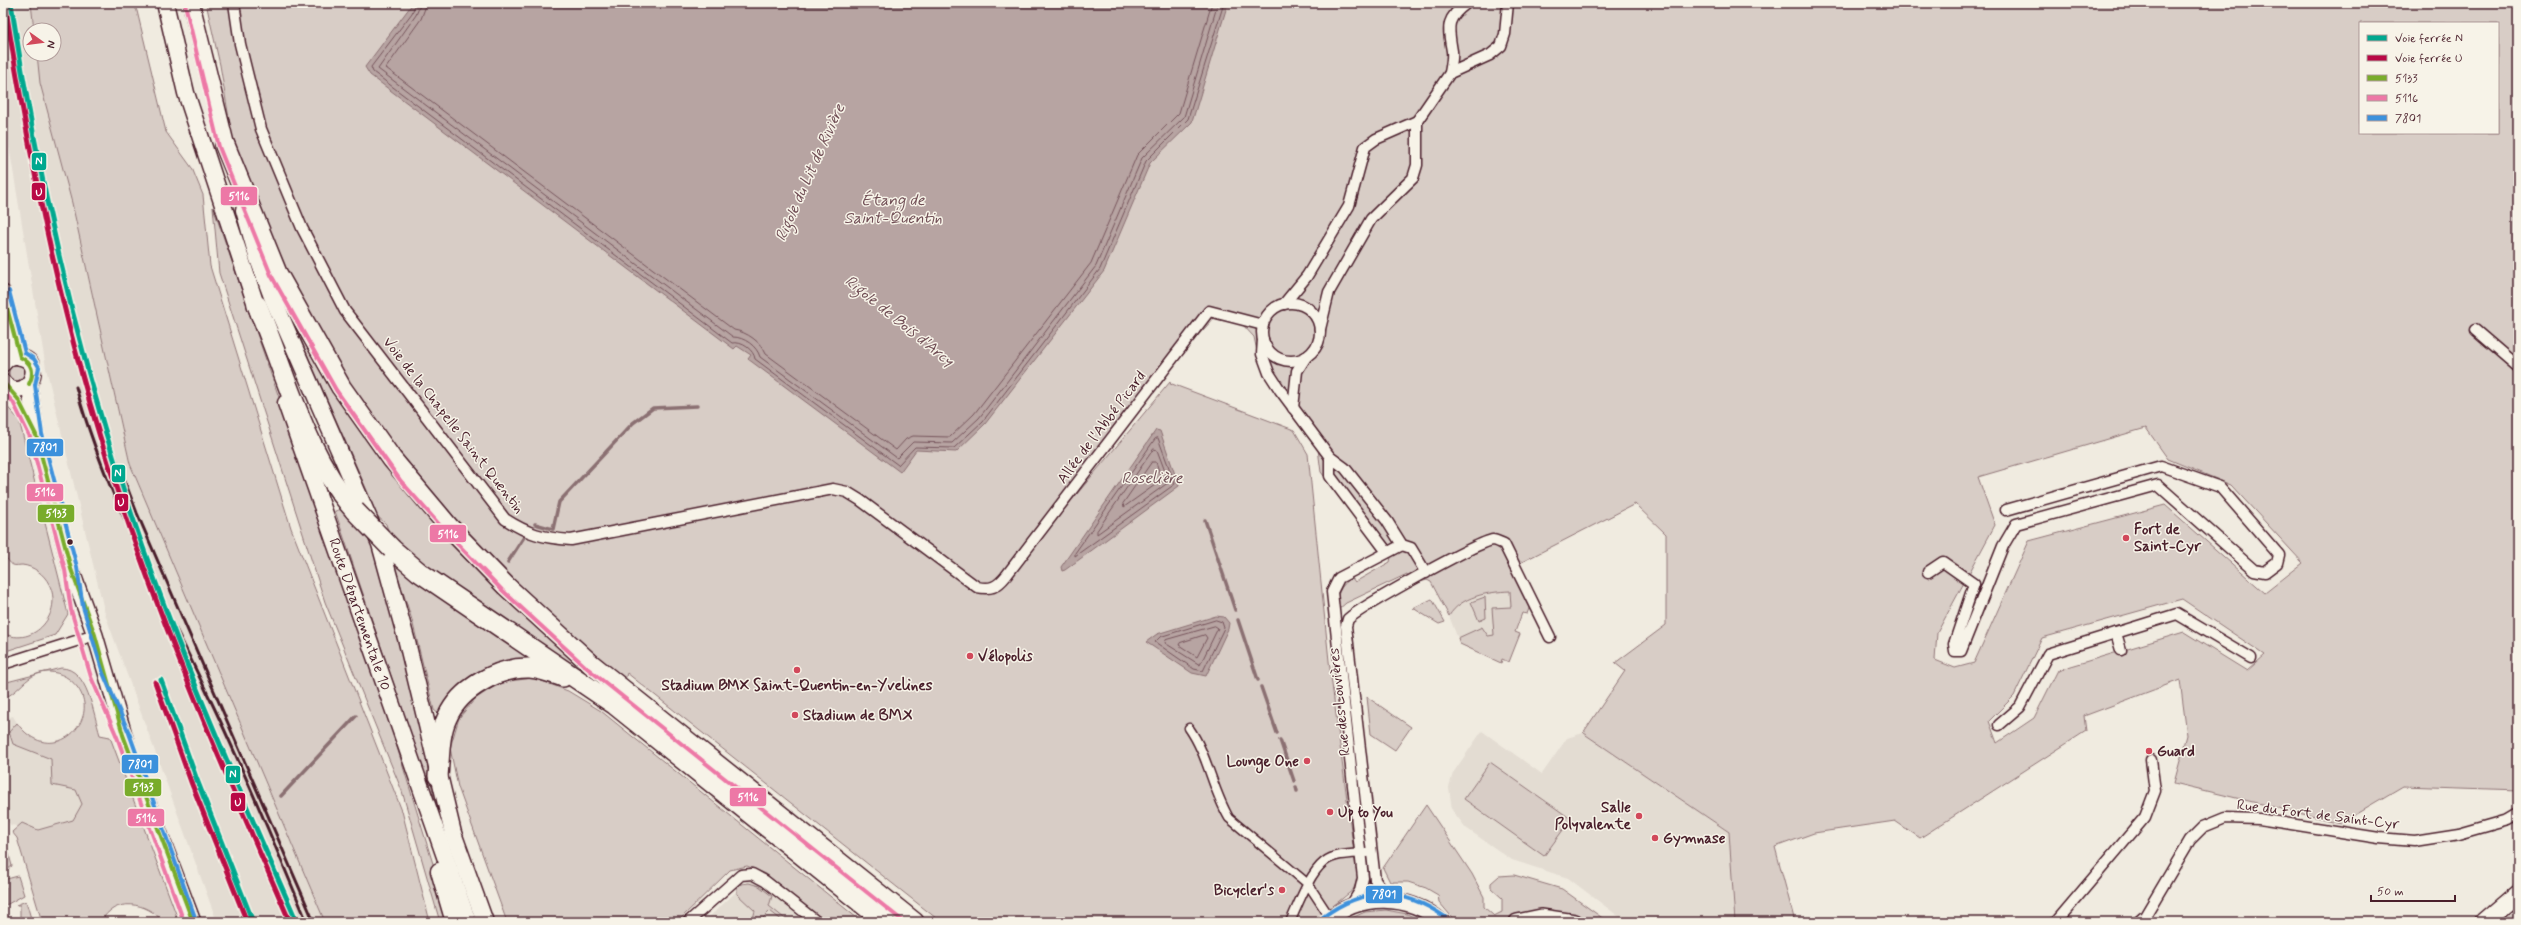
<svg xmlns="http://www.w3.org/2000/svg" width="2521" height="925" font-family="Mynerve,sans-serif">
<style>
.built{fill:#e3dcd2}
.green{fill:#d8cdc6;stroke:#917678;fill-rule:evenodd}
.water{fill:#b7a4a2;stroke:#8b6f72}
.lines{fill:none;stroke-linecap:round;stroke-linejoin:round}
.shore{stroke:#76545b;stroke-width:1}
.stream{stroke:#8b6f72;stroke-width:3.5}
.pedestrian-casing{stroke:#4a1f2b;stroke-width:11}
.minor-casing{stroke:#4a1f2b;stroke-width:13}
.secondary-casing{stroke:#4a1f2b;stroke-width:18}
.primary-casing{stroke:#4a1f2b;stroke-width:19}
.trunk-casing{stroke:#4a1f2b;stroke-width:20}
.motorway-casing{stroke:#4a1f2b;stroke-width:22}
.pedestrian{stroke:#f7f3e8;stroke-width:8}
.minor{stroke:#f7f3e8;stroke-width:10}
.secondary{stroke:#f7f3e8;stroke-width:15}
.primary{stroke:#f7f3e8;stroke-width:16}
.trunk{stroke:#f7f3e8;stroke-width:17}
.motorway{stroke:#f7f3e8;stroke-width:19}
.rail{stroke:#4a1f2b;stroke-width:3}
.motorway-bridge-casing{stroke:#4a1f2b;stroke-width:22;stroke-linecap:butt}
.motorway-bridge{stroke:#f7f3e8;stroke-width:19}
.bus-1-casing{stroke:#f7f3e8;stroke-width:7}
.bus-2-casing{stroke:#f7f3e8;stroke-width:7}
.bus-3-casing{stroke:#f7f3e8;stroke-width:7}
.bus-1{stroke:#79ac2b;stroke-width:4}
.bus-2{stroke:#ed78a6;stroke-width:4}
.bus-3{stroke:#3c91dc;stroke-width:4}
.rail-1-casing{stroke:#f7f3e8;stroke-width:8}
.rail-2-casing{stroke:#f7f3e8;stroke-width:8}
.rail-1{stroke:#00a88f;stroke-width:5}
.rail-2{stroke:#b90845;stroke-width:5}
.poi-dot{fill:#d1495b;stroke:#f7f3e8;stroke-width:1.5}
.bus-dot{fill:#4a1f2b;stroke:#f7f3e8;stroke-width:1.5}
.labels{text-anchor:middle;stroke-width:3;stroke-linejoin:round;paint-order:stroke}
.street-label{font-size:15px;fill:#4a1f2b;stroke:#f7f3e8}
.poi-label{font-size:15px;font-weight:bold;fill:#4a1f2b;stroke:#f7f3e8;text-anchor:start}
.water-label{font-size:16px;font-style:italic;fill:#704e55;stroke:#f7f3e8}
.line-badge{stroke:#f7f3e8;stroke-width:1.5}
.badge-label{font-size:11px;text-anchor:middle;font-weight:bold;fill:#fff}
</style>
<rect width="100%" height="100%" fill="#f0ebe0"/>
<filter id="ink" filterUnits="userSpaceOnUse"><feTurbulence type="fractalNoise" baseFrequency=".025" numOctaves="2"/><feDisplacementMap in="SourceGraphic" scale="8" xChannelSelector="R" yChannelSelector="G"/><feConvolveMatrix kernelMatrix="1 2 1 2 8 2 1 2 1" color-interpolation-filters="sRGB"/></filter>
<g filter="url(#ink)">
<g class="built">
<polygon points="3,3 38,3 42,30 30,30 30,54 47,54 72,203 130,464 325,922 217,922 105,614 46,368 3,110"/>
<polygon points="1503,572 1522,607 1501,663 1460,644 1449,616 1463,592"/>
<polygon points="13,716 24,735 34,741 56,745 98,728 86,817 38,830 11,825 3,818 3,719"/>
<polygon points="1482,731 1542,774 1567,738 1583,733 1729,832 1735,922 1626,922 1568,878 1512,860 1466,828 1452,810 1449,787 1453,773"/>
<polygon points="770,860 850,922 704,922"/>
</g>
<g class="green">
<polygon points="31,3 133,3 137,11 166,132 192,168 203,195 210,266 291,528 402,811 430,922 325,922 130,464 72,203 40,83 37,54 54,54 54,30 34,30"/>
<path d="M206 3H2518V790L2403 786 2340 823 2174 783 2187 735 2180 680 2084 716 2086 731 1920 838 1895 821 1814 833 1775 847 1795 922H1735L1729 832 1583 733 1625 671 1615 663 1666 625V534L1635 504 1512 567 1531 603 1527 614 1522 613 1515 632 1520 634 1509 662 1502 659 1501 663 1460 644 1458 638 1482 627 1488 636 1494 635 1492 608 1511 607 1510 591C1488 592 1461 596 1449 616L1431 582 1427 580 1420 582 1414 574 1409 578 1407 574 1346 603 1338 610C1335 596 1340 585 1352 578L1355 582 1390 562 1391 557 1387 559 1321 472 1318 449 1276 393 1259 361 1254 337 1242 324 1217 315 1189 345 1047 530 1170 382 1171 385 1172 384 1294 430 1308 454 1329 661 1356 869H1359L1358 878 1353 890 1313 922H941L627 673 625 680 555 618 478 545 321 358 244 207 220 65ZM2360 23H2498V133H2360ZM2146 428 2168 459 2231 485 2303 563 2265 593 2165 505 2029 541 1974 663 1955 668 1935 660 1937 633 1995 525 1978 477ZM1005 581 995 593 974 591 969 587 991 593ZM2182 599 2265 655 2247 671 2184 632 2058 670 2034 718 1997 743 1989 721 2014 696 2042 638Z"/>
<polygon points="213,207 371,663 451,922 440,922 402,791 325,602 219,273"/>
<polygon points="302,338 342,404 619,700 425,568 391,540 386,524 376,515 369,495 301,340"/>
<circle cx="17" cy="373" r="8"/>
<path d="M3 402 19 420 68 614 55 635 3 652V633C34 649 64 612 49 584 44 574 33 566 22 565 20 565 15 566 13 565 10 564 6 557 3 554Z"/>
<polygon points="342,509 376,547 401,644 438,815 335,511"/>
<polygon points="394,564 541,660 520,663 440,715 434,710 412,620"/>
<polygon points="1485,597 1486,618 1479,621 1471,602"/>
<polygon points="1432,599 1445,622 1439,624 1413,608"/>
<path d="M61 668C88 668 93 713 100 735L110 737 179 922H163C148 902 114 896 101 922H41L40 915 17 838 12 832 22 823 38 830 73 820 82 804 76 790 52 785 51 759 13 744 9 732 17 723C54 774 112 712 69 679 60 672 47 670 37 674 25 679 19 690 8 696L6 688 3 689V683Z"/>
<polygon points="534,678 568,691 601,711 862,922 827,922 766,874 747,866 730,870 677,922 507,922 458,787 450,748 459,718 475,699 501,682"/>
<polygon points="1367,697 1411,727 1395,750 1371,734"/>
<polygon points="1490,762 1571,819 1544,856 1464,799"/>
<polygon points="1426,805 1472,874 1484,897 1484,907 1494,916 1502,912 1502,898 1491,888 1491,883 1499,876 1514,875 1562,889 1608,922 1589,922 1566,913 1552,911 1496,922 1456,922 1439,902 1438,895 1426,888 1408,882 1390,882 1383,868"/>
<polygon points="6,843 12,866 3,873 5,864 3,845"/>
<polygon points="18,876 24,895 6,905 6,887 3,886 3,880"/>
<polygon points="749,883 759,886 772,896 769,906 789,922 784,922 770,911 759,922 752,922 755,911 737,894 737,887 741,884"/>
<polygon points="26,901 32,922 3,922 3,920 20,920 20,905 16,905"/>
<polygon points="2518,903 2518,922 2496,922"/>
<polygon points="1386,910 1407,914 1424,922 1343,922 1365,912"/>
</g>
<g class="water">
<polygon points="413,3 1228,3 1192,122 1150,163 1104,271 985,424 956,452 916,450 900,472 748,359 751,355 737,346 734,349 370,75 365,67"/>
<polygon points="1156,430 1160,431 1179,486 1065,570 1062,571 1061,567"/>
<polygon points="1216,616 1224,617 1229,623 1228,629 1206,676 1192,673 1146,642 1157,634"/>
</g>
<g class="lines">
<g class="shore">
<path d="M416 3 412 13 371 67 373 72 732 343C742 341 754 350 755 359L898 465 915 447 954 448 983 421 1100 269 1146 161 1188 119 1224 3"/>
<path d="M421 3 416 15 378 69 733 337C744 337 757 346 760 357L897 458 913 442 952 443 979 418 1096 266 1142 158 1184 117 1218 3"/>
<path d="M427 3 421 19 386 68 734 330C747 332 761 342 766 354L896 450 906 439 913 436 950 437 974 414 1091 263 1137 155 1179 113 1212 3"/>
<polygon points="1158,438 1175,484 1075,556 1075,553 1155,439"/>
<polygon points="1154,449 1157,450 1169,482 1097,534 1097,531"/>
<polygon points="1152,462 1156,462 1162,480 1124,507 1123,504"/>
<polygon points="1216,620 1222,622 1224,628 1203,671 1194,669 1155,642 1160,637"/>
<polygon points="1215,626 1218,628 1200,665 1165,643 1166,640"/>
<polygon points="1205,635 1207,638 1197,657 1179,645 1180,643"/>
</g>
<g class="stream">
<polyline points="1205,520 1235,610"/>
<polyline points="535,524 553,529 559,502 633,423 653,408 697,406"/>
<polyline points="508,562 524,537"/>
<polyline points="1238,620 1258,680"/>
<polyline points="1261,687 1277,733"/>
<polyline points="1280,740 1294,781"/>
<polyline points="1296,787 1297,791"/>
<polyline points="281,796 356,716"/>
</g>
<g class="pedestrian-casing">
<g id="pedestrian">
<path d="M1189 728C1208 755 1212 789 1229 818L1308 884 1331 919"/>
<path d="M1290 922C1298 905 1309 874 1324 862 1335 853 1353 854 1366 853"/>
</g>
</g>
<g class="minor-casing">
<g id="minor">
<path d="M234 3 240 44 261 129 302 228 345 311 505 519C528 534 543 538 571 540L833 489 847 492 860 500 977 587C991 590 997 587 1006 576L1209 311 1263 325"/>
<path d="M1450 73C1451 66 1453 58 1452 51 1448 27 1445 19 1467 3"/>
<circle cx="1291" cy="332" r="29"/>
<polyline points="1284,304 1307,276 1349,206 1365,147 1376,139 1417,121"/>
<polyline points="1320,329 1329,292 1371,219 1413,178 1417,165 1417,121 1450,73 1490,55 1501,46 1505,34 1508,3"/>
<polyline points="2475,330 2518,367"/>
<polyline points="1263,339 1262,354 1269,373 1280,390 1330,457 1345,468 1387,521 1402,545 1411,548 1426,573"/>
<polyline points="1293,408 1297,371 1306,357"/>
<polyline points="1330,457 1330,476 1387,552"/>
<polyline points="1928,572 1943,562 1974,584 1954,644 1955,651 1961,651 2003,546 2016,524 2158,485 2254,570 2265,572 2277,563 2279,555 2220,487 2161,466 2006,510"/>
<polyline points="2116,633 2121,650"/>
<polyline points="3,664 95,635"/>
<polyline points="1999,725 2020,707 2048,654 2177,614 2251,658"/>
<path d="M1394 900 1384 893 1375 880 1346 626 1348 619C1361 607 1477 542 1493 540 1496 540 1501 543 1504 544L1550 637"/>
<polyline points="1350,907 1360,891 1363,878 1332,592 1339,578 1402,545"/>
<polyline points="688,922 741,875 752,874 765,881 817,922"/>
<polyline points="2056,922 2145,817 2155,791 2151,760"/>
<polyline points="2138,922 2145,916 2190,840 2203,827 2225,818 2259,819 2379,838 2414,841 2459,834 2508,820 2518,814"/>
</g>
</g>
<g class="secondary-casing">
<g id="secondary">
<polyline points="3,293 20,357"/>
<polyline points="3,342 7,359"/>
<path d="M3 364C7 359 13 355 19 357 49 362 25 407 3 382"/>
<polyline points="29,384 36,435 73,578"/>
<polyline points="71,569 95,635 130,755 193,922"/>
<path d="M1327 922C1359 892 1409 894 1442 922"/>
<polyline points="1517,922 1541,917 1575,922"/>
</g>
</g>
<g class="primary-casing">
<g id="primary">
<polyline points="165,3 186,93 260,317"/>
<polyline points="191,3 229,157"/>
<polyline points="244,210 257,256 271,294 380,544 407,642 453,833 485,922"/>
<path id="s1" d="M286 403 468 922"/>
<polyline points="439,871 454,922"/>
</g>
</g>
<g class="trunk-casing">
<polyline id="trunk" points="2484,922 2518,893"/>
</g>
<g class="motorway-casing">
<g id="motorway">
<polyline points="225,145 277,273 341,387 392,459 449,527 506,586 591,664 914,922"/>
<path d="M257 305C287 375 304 453 355 511"/>
<polyline points="392,549 419,572 615,705 885,922"/>
<path d="M438 776C440 757 439 735 447 718 460 688 499 667 530 668 542 669 552 673 563 677"/>
</g>
</g>
<use href="#pedestrian" class="pedestrian"/>
<use href="#minor" class="minor"/>
<use href="#secondary" class="secondary"/>
<use href="#primary" class="primary"/>
<use href="#trunk" class="trunk"/>
<use href="#motorway" class="motorway"/>
<g class="rail">
<polyline points="82,355 101,419 137,513 314,922"/>
<path d="M76 387C106 496 160 593 208 695 244 769 275 846 307 922"/>
</g>
<g class="motorway-bridge-casing">
<polyline id="motorway-bridge" points="355,511 392,549"/>
</g>
<use href="#motorway-bridge" class="motorway-bridge"/>
<g class="bus-1-casing">
<g id="bus-1">
<path d="M3 293 20 357C32 363 35 372 29 384"/>
<polyline points="3,382 18,399 36,435 71,569 95,635 123,735 193,922"/>
</g>
</g>
<g class="bus-2-casing">
<g id="bus-2">
<polyline points="185,4 219,147 271,275 336,390 400,480 445,531 502,590 587,668 904,922"/>
<polyline points="3,391 13,402 30,437 65,570 71,610 91,677 117,737 184,922"/>
</g>
</g>
<g class="bus-3-casing">
<g id="bus-3">
<polyline points="9,291 25,353 34,359 39,367 35,385 42,434 77,567 83,607 103,673 129,733 196,920"/>
<path d="M1323 917C1364 886 1404 888 1445 917"/>
</g>
</g>
<use href="#bus-1" class="bus-1"/>
<use href="#bus-2" class="bus-2"/>
<use href="#bus-3" class="bus-3"/>
<g class="rail-1-casing">
<g id="rail-1">
<path d="M11 3C36 167 71 327 122 485 170 635 234 778 297 922"/>
<polyline points="161,680 197,780 253,922"/>
</g>
</g>
<g class="rail-2-casing">
<g id="rail-2">
<path d="M5 4C31 169 64 332 117 490 166 638 228 780 290 922"/>
<polyline points="155,682 191,782 247,922"/>
</g>
</g>
<use href="#rail-1" class="rail-1"/>
<use href="#rail-2" class="rail-2"/>
</g>
</g>
<g class="poi-dot">
<circle cx="2126" cy="538" r="4"/>
<circle cx="970" cy="656" r="4"/>
<circle cx="797" cy="670" r="4"/>
<circle cx="795" cy="715" r="4"/>
<circle cx="2149" cy="751" r="4"/>
<circle cx="1307" cy="761" r="4"/>
<circle cx="1330" cy="812" r="4"/>
<circle cx="1639" cy="816" r="4"/>
<circle cx="1655" cy="838" r="4"/>
<circle cx="1282" cy="890" r="4"/>
</g>
<circle class="bus-dot" cx="70" cy="542" r="3.5"/>
<g class="labels">
<g class="street-label">
<text transform="translate(454 425) rotate(52)" y="5">Voie de la Chapelle Saint Quentin</text>
<text transform="translate(1101 427) rotate(-53)" y="5">Allée de l'Abbé Picard</text>
<text dy="5" stroke="none"><textPath href="#s1" startOffset="224">Route Départementale 10</textPath></text>
<text transform="translate(1339 702) rotate(-96)" y="5">Rue des Louvières</text>
<text transform="translate(2318 814) rotate(7)" y="5">Rue du Fort de Saint-Cyr</text>
</g>
<g class="poi-label">
<text x="2134" y="534">Fort de<tspan x="2134" dy="17">Saint-Cyr</tspan></text>
<text x="978" y="661">Vélopolis</text>
<text x="797" y="690" text-anchor="middle">Stadium BMX Saint-Quentin-en-Yvelines</text>
<text x="803" y="720">Stadium de BMX</text>
<text x="2157" y="756">Guard</text>
<text x="1299" y="766" text-anchor="end">Lounge One</text>
<text x="1631" y="812" text-anchor="end">Salle<tspan x="1631" dy="17">Polyvalente</tspan></text>
<text x="1338" y="817">Up to You</text>
<text x="1663" y="843">Gymnase</text>
<text x="1274" y="895" text-anchor="end">Bicycler's</text>
</g>
<g class="water-label">
<text transform="translate(809 172) rotate(-66)" y="6">Rigole du Lit de Rivière</text>
<text x="893" y="205">Étang de<tspan x="893" dy="18">Saint-Quentin</tspan></text>
<text transform="translate(900 320) rotate(39)" y="6">Rigole de Bois d'Arcy</text>
<text x="1152" y="483">Roselière</text>
</g>
</g>
<g class="line-badge">
<rect x="31" y="152" width="16" height="19" rx="4" fill="#00a88f"/>
<rect x="31" y="182" width="15" height="19" rx="4" fill="#b90845"/>
<rect x="220" y="186" width="38" height="20" rx="4" fill="#ed78a6"/>
<rect x="26" y="438" width="38" height="19" rx="4" fill="#3c91dc"/>
<rect x="111" y="464" width="15" height="19" rx="4" fill="#00a88f"/>
<rect x="26" y="483" width="38" height="19" rx="4" fill="#ed78a6"/>
<rect x="114" y="493" width="15" height="19" rx="4" fill="#b90845"/>
<rect x="37" y="504" width="38" height="19" rx="4" fill="#79ac2b"/>
<rect x="429" y="524" width="38" height="19" rx="4" fill="#ed78a6"/>
<rect x="121" y="754" width="38" height="20" rx="4" fill="#3c91dc"/>
<rect x="225" y="765" width="16" height="19" rx="4" fill="#00a88f"/>
<rect x="124" y="778" width="38" height="19" rx="4" fill="#79ac2b"/>
<rect x="729" y="787" width="38" height="20" rx="4" fill="#ed78a6"/>
<rect x="230" y="792" width="16" height="20" rx="4" fill="#b90845"/>
<rect x="127" y="808" width="38" height="19" rx="4" fill="#ed78a6"/>
<rect x="1365" y="885" width="38" height="19" rx="4" fill="#3c91dc"/>
</g>
<g class="badge-label">
<text x="39" y="165">N</text>
<text x="39" y="196">U</text>
<text x="239" y="200">5116</text>
<text x="45" y="451">7801</text>
<text x="118" y="477">N</text>
<text x="45" y="496">5116</text>
<text x="121" y="506">U</text>
<text x="56" y="517">5133</text>
<text x="448" y="538">5116</text>
<text x="140" y="768">7801</text>
<text x="233" y="778">N</text>
<text x="143" y="791">5133</text>
<text x="748" y="801">5116</text>
<text x="238" y="806">U</text>
<text x="146" y="822">5116</text>
<text x="1384" y="898">7801</text>
</g>
<rect width="2521" height="925" fill="none" stroke="#f7f3e8" stroke-width="16"/>
<rect x="8" y="8" width="2505" height="909" fill="none" stroke="#4a1f2b" stroke-width="1.5" filter="url(#ink)"/>
<rect x="2359" y="22" width="140" height="112" fill="#f7f3e8" stroke="#b29e9c"/>
<rect x="2367" y="35" width="20" height="6" fill="#00a88f" stroke="#b29e9c"/>
<text x="2395" y="42" font-size="12" fill="#4a1f2b">Voie ferrée N</text>
<rect x="2367" y="55" width="20" height="6" fill="#b90845" stroke="#b29e9c"/>
<text x="2395" y="62" font-size="12" fill="#4a1f2b">Voie ferrée U</text>
<rect x="2367" y="75" width="20" height="6" fill="#79ac2b" stroke="#b29e9c"/>
<text x="2395" y="82" font-size="12" fill="#4a1f2b">5133</text>
<rect x="2367" y="95" width="20" height="6" fill="#ed78a6" stroke="#b29e9c"/>
<text x="2395" y="102" font-size="12" fill="#4a1f2b">5116</text>
<rect x="2367" y="115" width="20" height="6" fill="#3c91dc" stroke="#b29e9c"/>
<text x="2395" y="122" font-size="12" fill="#4a1f2b">7801</text>
<g transform="translate(42 42) rotate(104)"><circle r="19" fill="#f7f3e8" stroke="#b29e9c"/>
<path d="M0-3L7 15L0 10L-7 15Z" fill="#d1495b"/>
<text y="-6" font-size="11" font-weight="bold" text-anchor="middle" fill="#4a1f2b">N</text>
</g>
<path d="M2371 895v6h84v-6" fill="none" stroke="#4a1f2b" stroke-width="2"/>
<text x="2377" y="895" font-size="12" fill="#4a1f2b" stroke="#f7f3e8" stroke-width="3" paint-order="stroke">50 m</text>
</svg>
